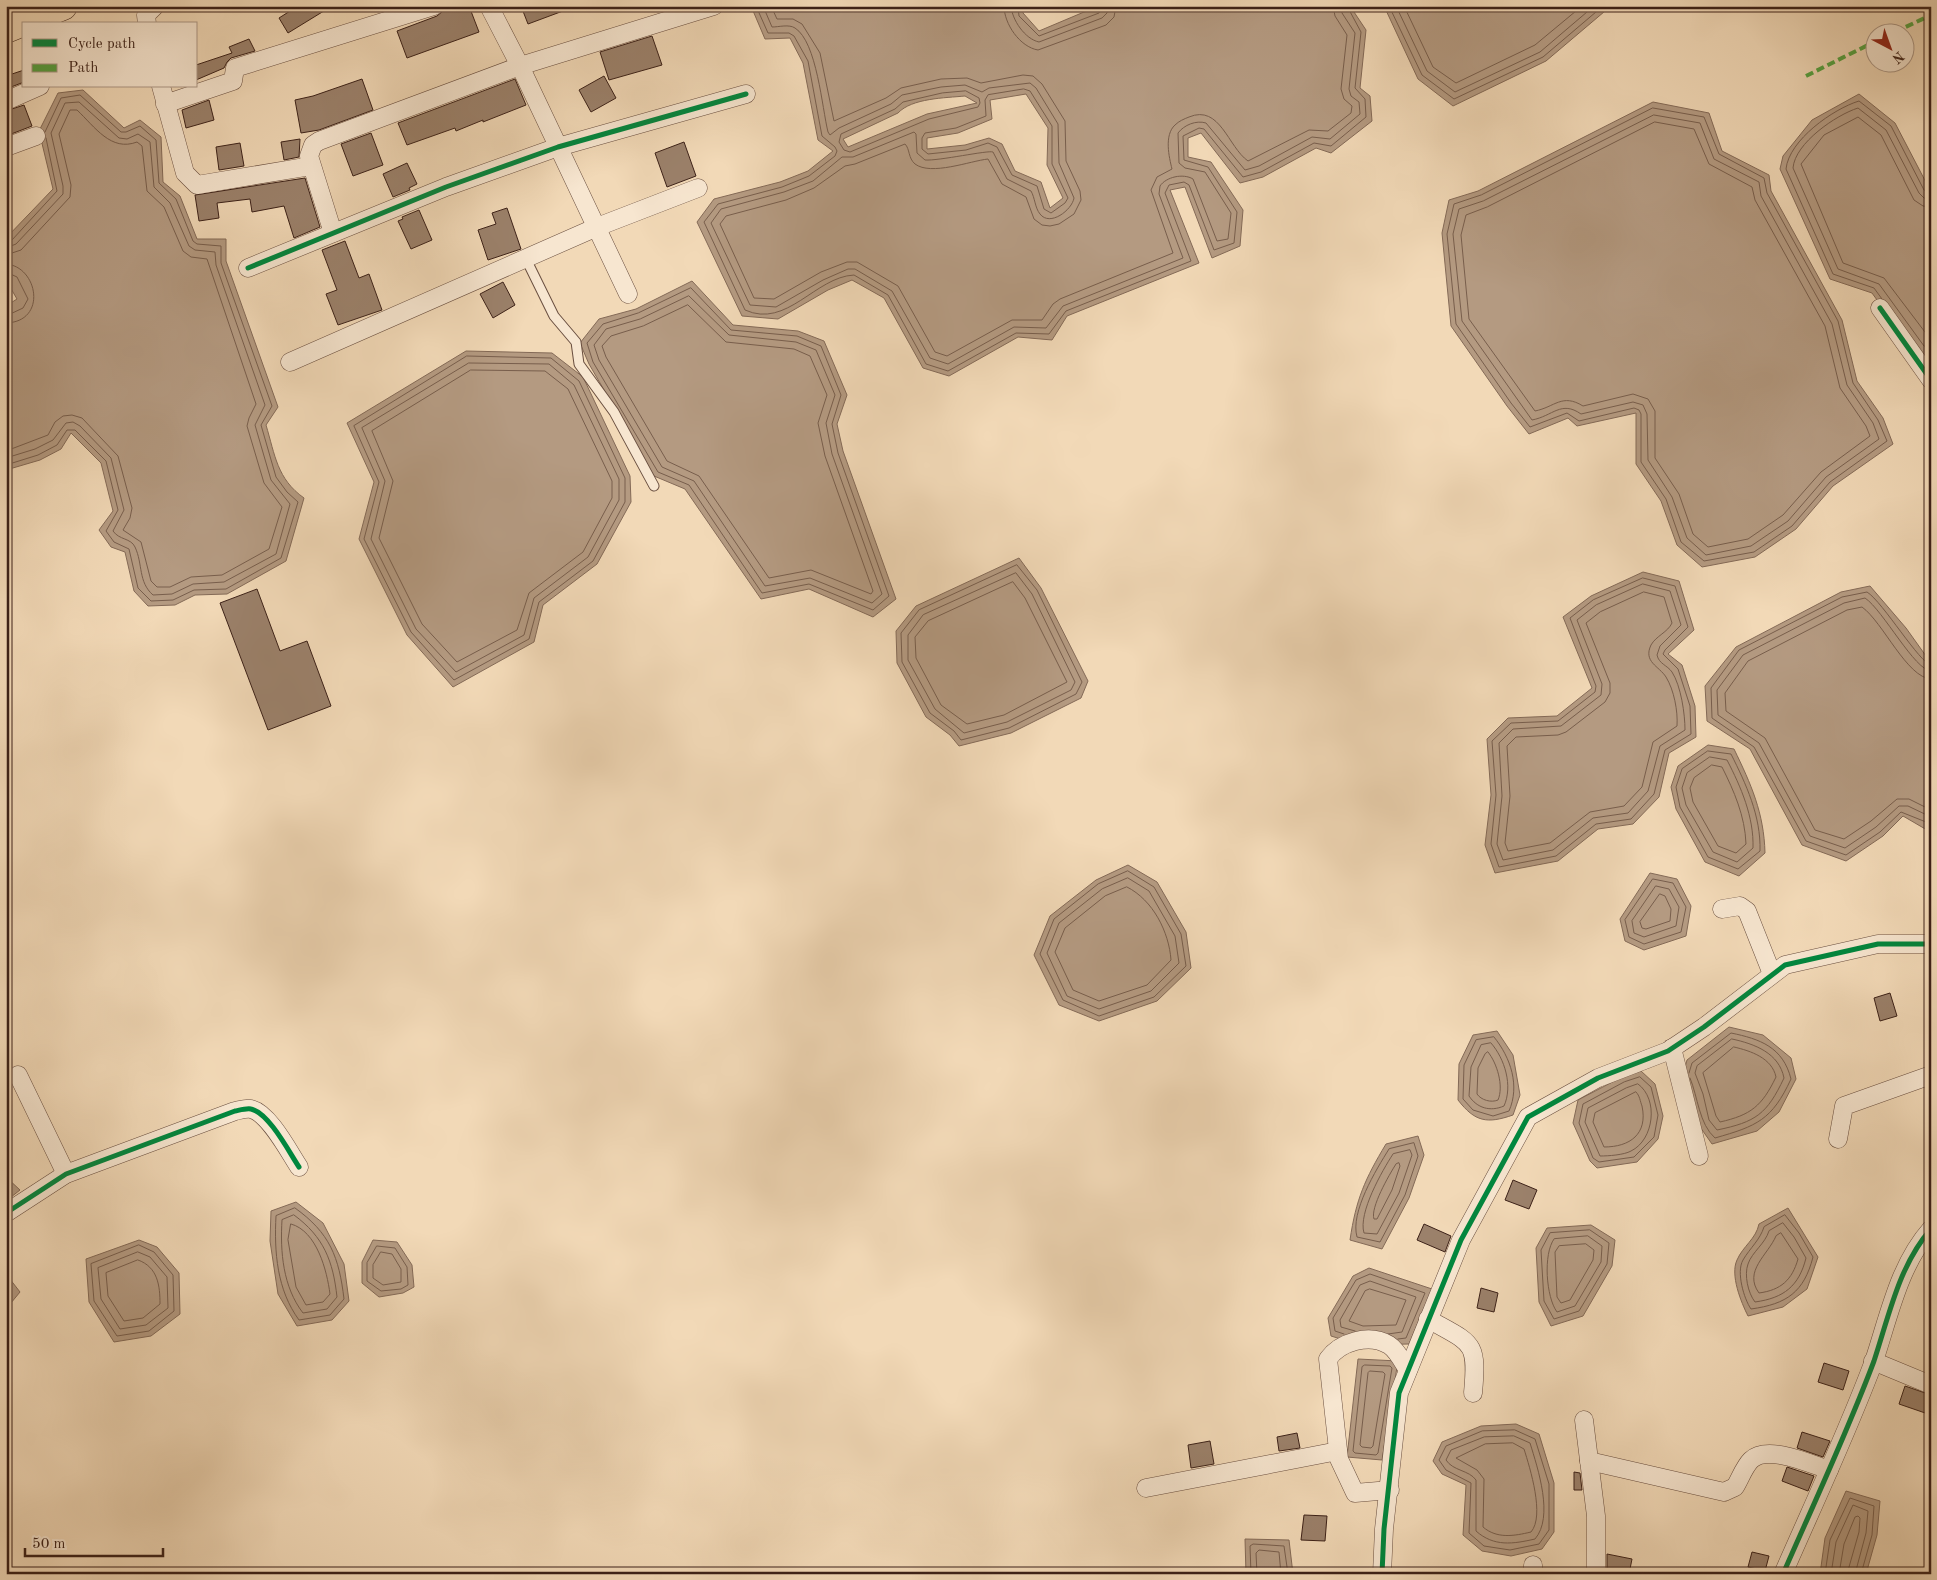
<svg xmlns="http://www.w3.org/2000/svg" width="1937" height="1580" font-family="'Old Standard TT',serif">
<style>
.water{fill:#b49a81;stroke:#846a57;fill-rule:evenodd}
.lines{fill:none;stroke-linecap:round;stroke-linejoin:round}
.shore{stroke:#785e4c;stroke-width:1}
.building{fill:#9b816b;stroke:#3c2118}
.lane-casing{stroke:#6a4f40;stroke-width:11}
.street-casing{stroke:#6a4f40;stroke-width:19}
.primary-casing{stroke:#3c2118;stroke-width:29}
.lane{stroke:#f7e6d0;stroke-width:9}
.street{stroke:#f7e6d0;stroke-width:18}
.primary{stroke:#f2d9b7;stroke-width:28}
.quiet{stroke:#54a240;stroke-width:4;stroke-dasharray:8 4;stroke-linecap:butt}
.cycleway-casing{stroke:#f7e6d0;stroke-width:8}
.cycleway{stroke:#00873e;stroke-width:5}
</style>
<rect width="100%" height="100%" fill="#f2d9b7"/>
<filter id="stains"><feTurbulence type="fractalNoise" baseFrequency=".004" numOctaves="4"/><feColorMatrix values="0 0 0 0 .2 0 0 0 0 .09 0 0 0 0 .02 0 0 0 .5 -.17"/></filter>
<radialGradient id="worn" r=".72"><stop offset=".6" stop-color="#630" stop-opacity="0"/><stop offset="1" stop-color="#630" stop-opacity=".3"/></radialGradient>
<g class="water">
<path d="M751 6H1022L1023 13 1039 31 1084 12 1106 6H1350L1366 30 1360 88 1370 96 1372 121 1331 153 1316 148 1263 177 1240 183 1201 133 1188 138V157L1211 162 1243 210 1240 246 1212 258 1185 187 1170 190 1199 263 1067 316 1052 340 1018 337 949 376 923 368 884 298 852 280 828 290 778 319 742 316 697 222 714 199 780 182 808 171 833 151 818 140 803 63 790 38 765 39ZM1026 94 1048 128 1047 165 1063 198 1050 208 1041 182 1015 171 1002 144 989 138 965 145 927 149V138L958 133 992 119 990 100ZM965 96 977 103 927 114 848 147 843 139 898 113C912 98 945 98 965 96Z"/>
<polygon points="1384,6 1611,6 1546,61 1453,106 1418,79"/>
<path d="M83 90 124 128 140 120 161 137 163 182 180 196 197 239H226V261L278 407 266 425C275 455 277 479 304 498L286 561 227 594 195 595 175 605 148 606 134 591 125 552 111 547 99 530 113 511 101 463 71 433 61 449 40 460 6 470V306L17 299 6 280V238L53 189 39 131 58 93Z"/>
<polygon points="1859,94 1895,123 1931,192 1931,359 1918,357 1872,293 1830,279 1780,169 1783,156 1812,120"/>
<polygon points="1653,102 1709,113 1722,151 1769,175 1771,191 1842,320 1857,381 1883,418 1893,444 1833,486 1796,529 1755,557 1702,567 1677,545 1661,501 1636,464 1636,413 1577,426 1568,418 1529,434 1507,406 1451,326 1442,233 1449,200 1478,191"/>
<polygon points="692,281 733,325 798,331 824,341 847,395 837,424 843,451 896,599 873,617 809,589 761,599 685,489 654,476 589,364 580,343 599,319 636,309"/>
<polygon points="466,351 552,353 583,377 630,476 631,502 597,564 543,605 534,642 453,687 407,635 359,539 374,482 347,423"/>
<polygon points="1019,558 1041,588 1088,681 1081,698 1011,733 959,746 950,735 926,717 897,663 896,631 916,606"/>
<polygon points="1643,572 1679,581 1694,630 1668,654 1682,665 1695,706 1696,737 1669,753 1659,797 1633,824 1598,829 1558,861 1495,873 1485,845 1491,795 1487,739 1508,718 1557,716 1592,688 1563,617 1591,596"/>
<polygon points="1870,586 1906,628 1931,663 1931,828 1927,830 1903,816 1883,836 1846,861 1802,845 1750,749 1707,721 1705,686 1736,647 1841,592"/>
<path d="M1708 745 1734 749C1751 784 1764 813 1765 853L1739 876 1705 862 1676 809 1671 787 1678 766Z"/>
<polygon points="1128,865 1157,882 1186,932 1191,968 1157,1001 1099,1021 1059,1005 1034,955 1050,916 1096,880"/>
<polygon points="1650,873 1677,879 1691,906 1686,936 1644,950 1625,941 1620,919"/>
<polygon points="1729,1027 1763,1035 1791,1058 1796,1079 1779,1112 1757,1131 1712,1144 1698,1124 1683,1075 1687,1060"/>
<path d="M1497 1031 1513 1055 1520 1095 1513 1115C1487 1124 1475 1122 1458 1100L1459 1064 1473 1035Z"/>
<polygon points="1641,1071 1655,1084 1663,1116 1658,1139 1637,1162 1597,1168 1590,1161 1573,1123 1578,1100 1622,1077"/>
<path d="M1418 1136 1424 1155 1409 1198 1382 1249 1350 1240C1356 1199 1365 1179 1386 1144Z"/>
<polygon points="6,1177 20,1190 6,1201"/>
<polygon points="296,1202 323,1223 344,1264 349,1301 332,1320 297,1326 278,1294 270,1241 271,1211"/>
<path d="M1788 1208 1818 1257 1807 1289 1783 1307 1748 1316C1741 1302 1730 1275 1737 1260 1743 1246 1756 1239 1759 1224Z"/>
<polygon points="1591,1225 1615,1240 1612,1266 1583,1316 1551,1326 1539,1302 1536,1248 1547,1228"/>
<polygon points="139,1240 157,1247 179,1273 180,1314 151,1336 114,1342 89,1302 86,1259"/>
<polygon points="373,1240 397,1242 412,1265 414,1287 403,1293 379,1297 362,1283 362,1262"/>
<polygon points="1369,1268 1432,1289 1409,1344 1360,1345 1331,1336 1328,1318 1353,1276"/>
<polygon points="6,1274 20,1292 6,1309"/>
<polygon points="1358,1359 1398,1361 1382,1460 1347,1457"/>
<polygon points="1516,1424 1539,1434 1554,1483 1554,1532 1542,1549 1511,1556 1482,1551 1463,1535 1466,1485 1442,1474 1433,1461 1442,1442 1481,1426"/>
<polygon points="1846,1491 1880,1501 1877,1535 1866,1574 1820,1574 1825,1538"/>
<polygon points="1245,1539 1289,1540 1293,1574 1246,1574"/>
</g>
<g class="lines">
<g class="shore">
<path d="M756 6 768 33H789L794 36 808 61 822 136 835 147 837 151 835 156 809 176 782 187 718 204 704 222 745 310C787 329 815 277 854 275L888 295 926 364 948 371 1016 333 1049 334 1066 311 1191 261 1165 193 1169 185 1184 182 1189 185 1214 250 1234 243 1237 212 1208 167 1184 160 1183 136 1199 128 1204 129 1243 177 1261 172 1314 143 1331 146 1366 117 1365 99 1355 88 1361 32 1347 6"/>
<path d="M763 6 772 27C779 27 789 24 795 28 817 42 822 108 828 132L830 135 839 128 891 104 902 95 941 87 965 85 982 92 989 88 1030 83 1036 88 1058 124 1059 163 1074 198C1072 210 1050 227 1040 214 1035 208 1035 198 1031 191L1007 179 993 152C988 150 939 161 925 160L917 153 916 134 914 132 853 157H842L813 181 784 192 721 209 711 223 750 305 776 307 823 280 848 269H855L892 291 930 358 948 364 1014 327 1046 328 1063 306 1183 258 1159 194 1160 186C1166 177 1183 173 1193 179L1217 241 1228 239 1231 213 1205 172 1185 168 1179 163 1178 133C1184 125 1196 120 1206 123L1245 170 1259 166 1312 137 1330 139 1360 114 1359 102 1351 96 1349 89 1355 33 1342 13 1340 6"/>
<path d="M771 6 777 19H793L802 24 820 53 834 121 886 98 901 88 941 79 967 78 981 83 1023 75 1033 76 1042 84 1065 121 1066 161 1080 191 1081 200 1074 214 1059 224 1050 226 1042 225 1034 219 1026 197 1002 184 988 159C970 161 931 176 915 164 908 158 910 149 905 144L855 164 845 166 814 188 786 200 726 216 720 224 754 298 774 299 821 272 847 262H857L898 286 935 352 947 356 1012 320H1042L1053 304 1060 299 1173 253 1151 190 1157 177 1172 169C1169 157 1164 135 1175 125 1179 121 1184 119 1189 117 1220 104 1228 147 1248 161L1309 130 1328 131 1351 113 1352 106 1344 99 1341 89 1347 35 1335 16 1333 6"/>
<path d="M1004 6C1004 24 1020 47 1038 50L1106 25 1114 17 1116 6"/>
<path d="M1011 6C1012 20 1025 39 1039 42L1102 18 1107 13 1109 6"/>
<polyline points="1018,6 1019,16 1039,36 1099,13 1102,6"/>
<polyline points="1389,6 1422,75 1454,99 1543,57 1603,6"/>
<polyline points="1396,6 1427,71 1455,92 1540,52 1594,6"/>
<polyline points="1404,6 1433,67 1456,83 1535,45 1582,6"/>
<polygon points="1024,89 1030,91 1052,126 1052,164 1068,198 1065,203 1051,213 1044,209 1037,186 1012,175 997,147 988,143 966,150 928,154 922,149 922,138 925,133 956,128 986,116 985,100 988,95"/>
<polygon points="966,91 979,98 980,103 978,107 929,119 850,152 844,150 839,142 841,134 895,109 903,102 942,93"/>
<polygon points="1653,108 1704,117 1719,154 1764,178 1767,193 1838,321 1853,383 1878,420 1887,441 1830,482 1792,526 1754,552 1704,561 1681,542 1666,499 1641,462 1641,414 1639,410 1634,408 1579,421 1567,413 1530,427 1511,403 1456,324 1447,234 1454,204 1481,195"/>
<path d="M1654 115 1700 123 1714 159 1759 182 1761 196 1832 324 1847 385 1873 423 1879 439 1826 477 1788 521 1751 546 1706 555 1687 538 1672 497 1648 460 1647 414 1643 405 1633 402 1581 414C1561 400 1553 416 1532 420L1462 321 1453 234 1459 209 1483 201Z"/>
<path d="M1655 122 1694 129 1709 164 1752 187 1755 200 1825 326 1840 388 1866 426 1870 436 1821 472 1783 515 1748 539 1708 547 1693 534 1679 494 1655 458V411L1648 399 1633 394 1583 406C1562 393 1555 407 1535 411L1469 319 1461 235 1466 215 1487 207Z"/>
<path d="M1931 200 1924 198 1919 193 1886 130 1858 108C1836 115 1795 143 1793 168L1838 269 1879 284 1924 346 1931 348"/>
<polyline points="1931,207 1923,206 1914,200 1881,135 1858,117 1824,135 1801,164 1843,263 1884,278 1931,340"/>
<polyline points="6,241 12,240 57,191 46,138"/>
<path d="M6 248 16 244 63 194V186L51 133 65 103 79 102 119 138 127 139 138 134 150 142 154 187 170 203 189 246 195 250 215 252 216 265 265 405 255 425 271 480 290 504 276 554 224 582 193 584 172 594 153 595C138 582 143 564 135 547 131 538 119 540 113 531L124 510 111 458 80 426 73 422 66 423 53 440 35 449 6 458"/>
<path d="M6 255 21 250 70 197 71 185 59 134 70 110H77C95 127 111 152 137 142L142 146 147 191 164 207 183 251 191 257 207 259 256 404 249 418 247 426 264 483 282 507 269 549 222 575 191 577 170 587H157L151 581 141 542 123 530 130 518 132 508 118 456 82 418 72 415 63 416 55 422 48 435 6 451"/>
<path d="M6 264C38 266 48 322 6 323"/>
<polyline points="6,272 17,277 28,299 23,308 6,316"/>
<polygon points="691,288 731,330 797,336 821,346 841,395 832,424 838,453 889,596 873,610 809,584 762,593 689,485 658,472 593,362 587,343 603,324 638,313"/>
<polygon points="689,296 729,335 796,342 816,350 835,395 826,423 832,454 882,594 872,603 810,578 765,586 694,481 662,467 599,360 594,345 606,329 640,319"/>
<path d="M1882 299 1874 288 1833 274 1786 169C1789 140 1833 109 1859 101L1891 126 1924 190 1931 193"/>
<polygon points="688,305 726,342 794,349 810,356 827,395 818,423 825,456 873,591 871,594 811,570 769,578 699,476 667,461 606,357 602,346 611,336 643,326"/>
<polygon points="467,356 551,358 579,381 625,478 625,502 593,561 539,602 529,639 454,680 411,632 364,539 379,482 354,426"/>
<polygon points="469,363 549,364 574,385 619,479 619,500 588,557 534,598 524,635 456,672 416,629 371,539 385,481 362,428"/>
<polygon points="471,370 545,371 568,389 612,481 612,498 583,552 529,593 517,630 457,662 422,624 379,538 393,481 372,431"/>
<polyline points="6,465 38,455 57,445 67,430 75,430 106,461 118,510 106,531 114,542 129,549 138,588 151,601 173,600 194,590 226,589 281,558 298,502 287,492 276,477 261,425 272,406 221,263 221,246 197,244 193,241 176,199 159,183 156,140 140,126 126,132 121,132 80,95 61,98 45,132"/>
<polygon points="1017,565 1037,590 1082,682 1076,694 1009,728 961,740 954,731 930,713 902,662 901,633 919,610"/>
<polygon points="1016,573 1032,594 1075,682 1071,690 1007,722 964,733 935,709 908,660 908,635 923,615"/>
<polygon points="1643,578 1675,586 1688,627 1665,650 1663,654 1678,669 1690,706 1691,734 1665,750 1654,794 1631,819 1596,824 1556,856 1499,867 1491,844 1496,795 1492,741 1511,723 1558,721 1595,692 1596,686 1570,618 1593,600"/>
<polygon points="1013,582 1025,598 1067,682 1004,715 967,724 941,705 916,658 915,637 928,621"/>
<path d="M1643 584 1670 591 1681 625 1660 646 1657 655C1659 664 1667 665 1672 672 1681 686 1685 714 1685 730L1660 746 1648 791 1628 813 1593 818 1553 850 1503 860 1497 844 1502 796 1499 743 1513 729 1561 726 1601 695 1602 684 1577 620 1596 605Z"/>
<path d="M1644 592 1664 597 1672 623C1668 632 1656 636 1651 645 1643 662 1659 666 1666 677 1674 690 1678 711 1677 726L1653 742 1642 787 1624 806 1590 812 1550 843 1508 851 1505 843 1510 796 1507 746 1516 737 1558 735 1566 732 1605 702 1610 693V683L1586 623 1600 612Z"/>
<path d="M1931 665C1920 664 1883 602 1867 592L1842 597 1739 650 1711 688 1712 718 1754 747 1806 841 1846 855 1880 832 1901 812 1931 824"/>
<path d="M1931 671C1915 671 1883 610 1865 598L1844 603 1743 655 1717 690 1718 715 1759 743 1810 836 1845 848 1876 827 1899 806H1908L1931 817"/>
<path d="M1931 679C1907 678 1883 622 1862 607L1847 610 1748 661 1725 693 1726 711 1765 738 1815 830 1844 839 1871 821 1897 799H1909L1931 810"/>
<path d="M1708 751 1731 754C1746 784 1761 816 1760 851L1738 869 1708 857 1680 807 1676 787 1682 769Z"/>
<path d="M1710 757 1727 760C1741 787 1754 817 1753 848L1737 862 1713 852 1686 805 1682 788 1687 773Z"/>
<path d="M1712 765 1722 767C1734 791 1745 816 1746 844L1736 853 1718 846 1693 802 1690 788 1694 778Z"/>
<polygon points="1128,871 1154,887 1181,934 1186,966 1154,997 1099,1016 1063,1000 1040,954 1054,919 1098,884"/>
<polygon points="1128,878 1149,891 1175,936 1179,963 1151,991 1099,1009 1067,996 1047,953 1059,923 1102,889"/>
<polygon points="1653,879 1673,883 1686,907 1681,932 1644,944 1629,937 1625,920"/>
<polygon points="1656,886 1669,889 1679,907 1676,926 1644,937 1634,933 1632,921"/>
<path d="M1127 887C1153 900 1169 932 1171 960L1147 985 1099 1001 1073 990 1055 952 1065 928 1105 896Z"/>
<polygon points="1660,894 1665,896 1671,909 1670,921 1646,929 1642,928 1640,922"/>
<path d="M1494 1037C1511 1058 1520 1086 1509 1111L1493 1116 1473 1110 1463 1099 1464 1065 1476 1040Z"/>
<path d="M1732 1039C1755 1044 1779 1053 1784 1078 1767 1114 1756 1122 1717 1130L1709 1120 1703 1094 1695 1073 1697 1066Z"/>
<path d="M1491 1043C1505 1059 1513 1086 1504 1106 1490 1112 1477 1108 1469 1096L1471 1067 1481 1045Z"/>
<path d="M1734 1047C1751 1051 1772 1058 1776 1077 1762 1106 1751 1115 1720 1122L1716 1116 1703 1073Z"/>
<path d="M1488 1052C1497 1063 1504 1086 1498 1100 1491 1103 1481 1100 1477 1094L1478 1068 1485 1054Z"/>
<path d="M1689 1073 1692 1063 1731 1033C1760 1039 1783 1047 1791 1079 1772 1120 1757 1126 1715 1138 1699 1124 1698 1097 1690 1078"/>
<polygon points="1640,1077 1651,1087 1658,1115 1654,1137 1634,1157 1599,1162 1593,1158 1579,1123 1583,1104 1624,1082"/>
<path d="M1638 1084C1659 1099 1654 1140 1631 1151 1624 1155 1608 1156 1600 1156L1585 1122 1588 1108 1626 1088Z"/>
<path d="M1636 1092C1640 1096 1640 1101 1642 1106 1648 1134 1630 1147 1604 1147L1593 1122 1595 1113Z"/>
<path d="M1414 1143 1418 1156 1405 1195 1380 1242 1357 1237C1350 1212 1376 1170 1389 1149Z"/>
<path d="M1410 1150 1412 1155 1399 1193 1377 1234 1364 1233C1358 1213 1382 1171 1393 1154Z"/>
<path d="M1399 1163 1400 1166 1392 1190 1377 1219H1374C1370 1208 1389 1175 1396 1164Z"/>
<path d="M295 1208C330 1233 339 1257 344 1299L330 1315 299 1320C277 1290 274 1252 276 1216Z"/>
<path d="M294 1215C324 1237 333 1261 337 1297L327 1309 303 1313C283 1287 280 1252 282 1220Z"/>
<path d="M1785 1215 1799 1233 1813 1257C1804 1292 1787 1304 1751 1309 1744 1299 1736 1272 1743 1260 1750 1248 1760 1240 1764 1227Z"/>
<path d="M1783 1223 1794 1237 1806 1258C1799 1286 1784 1298 1755 1302 1748 1293 1744 1275 1748 1264 1752 1252 1765 1244 1769 1231Z"/>
<path d="M291 1224C317 1231 327 1271 330 1294L323 1302 306 1305 296 1287 288 1240Z"/>
<polygon points="1590,1230 1609,1243 1607,1264 1579,1311 1554,1319 1544,1301 1541,1250 1550,1233"/>
<path d="M1781 1233 1798 1259C1792 1280 1781 1290 1759 1293 1743 1271 1768 1255 1776 1236Z"/>
<path d="M1588 1236 1602 1246 1601 1262 1575 1306 1557 1312C1546 1297 1543 1254 1554 1239Z"/>
<polygon points="1586,1244 1594,1250 1593,1260 1570,1300 1561,1303 1557,1297 1555,1252 1559,1246"/>
<polygon points="139,1245 154,1252 173,1275 174,1311 149,1331 117,1336 94,1301 91,1264"/>
<polygon points="377,1246 395,1248 407,1267 408,1285 401,1289 381,1291 367,1281 367,1263"/>
<polygon points="138,1252 150,1257 167,1277 168,1308 146,1325 120,1329 101,1299 98,1268"/>
<polygon points="381,1252 392,1254 401,1269 401,1282 383,1285 373,1278 373,1265"/>
<path d="M138 1260C158 1267 160 1286 160 1304L143 1318 124 1321 108 1296 106 1273Z"/>
<polygon points="1370,1289 1406,1300 1396,1325 1363,1326 1349,1321 1365,1291"/>
<polyline points="1355,1331 1341,1327 1340,1320 1360,1285 1370,1281 1416,1297 1402,1332 1388,1334"/>
<polyline points="1344,1334 1335,1331 1333,1318 1356,1280 1370,1274 1425,1293 1406,1338 1398,1339"/>
<polygon points="1365,1365 1390,1366 1392,1368 1378,1453 1376,1455 1355,1453 1353,1451 1362,1367"/>
<polygon points="1370,1371 1383,1372 1385,1374 1373,1446 1371,1448 1362,1447 1360,1445 1368,1373"/>
<polygon points="1515,1430 1535,1439 1549,1484 1549,1530 1539,1544 1510,1550 1484,1546 1469,1533 1471,1483 1446,1470 1439,1460 1446,1446 1482,1431"/>
<path d="M1514 1436 1530 1443C1538 1469 1554 1517 1535 1539 1513 1544 1494 1547 1476 1531V1480C1469 1470 1453 1471 1446 1460L1451 1450 1484 1437Z"/>
<path d="M1513 1443 1524 1449C1530 1468 1545 1516 1531 1532 1514 1536 1497 1539 1483 1527L1484 1479 1477 1470 1456 1458 1485 1444Z"/>
<polyline points="1251,1574 1250,1546 1253,1544 1284,1546 1288,1574"/>
<polyline points="1257,1574 1256,1553 1259,1550 1279,1552 1281,1574"/>
<polyline points="1825,1574 1830,1540 1850,1498 1874,1506 1872,1535 1861,1574"/>
<polyline points="1831,1574 1836,1542 1853,1505 1868,1511 1866,1533 1855,1574"/>
<polyline points="1839,1574 1844,1544 1855,1517 1858,1516 1860,1518 1859,1532 1847,1574"/>
</g>
</g>
<g class="building">
<polygon points="298,6 332,6 288,33 279,18"/>
<polygon points="453,6 469,6 479,32 407,58 397,31 437,16 444,10"/>
<polygon points="521,6 571,6 571,8 528,24"/>
<polygon points="652,36 662,65 609,80 600,52"/>
<polygon points="249,39 255,51 231,58 227,62 224,68 196,80 196,65 232,53 229,47"/>
<polygon points="6,63 12,74 24,70 24,82 6,89"/>
<polygon points="604,76 616,98 591,112 579,90"/>
<polygon points="362,79 373,110 319,130 301,133 295,100 313,96"/>
<polygon points="515,79 526,105 483,122 483,120 456,131 455,128 407,145 398,123"/>
<polygon points="209,100 214,120 186,128 182,110"/>
<polygon points="24,105 32,126 6,136 6,111"/>
<polygon points="371,133 383,165 353,176 341,144"/>
<polygon points="300,139 299,157 284,160 281,142"/>
<polygon points="684,142 696,176 667,187 655,153"/>
<polygon points="240,143 244,166 219,170 216,147"/>
<polygon points="407,163 417,184 409,188 410,190 393,197 383,174"/>
<polygon points="305,178 320,227 294,238 284,206 252,212 250,199 217,203 219,218 199,221 195,195"/>
<polygon points="507,208 521,249 488,260 478,230 496,224 492,213"/>
<polygon points="419,210 432,240 411,249 398,221 403,219 402,217"/>
<polygon points="345,241 359,278 369,274 382,310 338,325 326,294 337,290 322,250"/>
<polygon points="503,282 515,305 493,318 480,294"/>
<polygon points="257,589 280,651 307,641 331,706 268,730 220,603"/>
<polygon points="1890,993 1897,1016 1880,1021 1874,998"/>
<polygon points="1513,1180 1537,1190 1529,1209 1505,1200"/>
<polygon points="1424,1224 1451,1236 1445,1252 1417,1240"/>
<polygon points="1481,1288 1498,1293 1494,1312 1477,1308"/>
<polygon points="1824,1363 1849,1371 1843,1390 1818,1382"/>
<polygon points="1905,1386 1931,1395 1931,1415 1899,1404"/>
<polygon points="1802,1432 1830,1441 1823,1457 1797,1448"/>
<polygon points="1297,1433 1300,1448 1279,1451 1277,1437"/>
<polygon points="1210,1441 1214,1464 1191,1468 1188,1445"/>
<polygon points="1787,1467 1814,1476 1808,1491 1782,1481"/>
<polygon points="1574,1472 1580,1473 1582,1490 1574,1490"/>
<polygon points="1304,1515 1327,1516 1325,1541 1301,1540"/>
<polygon points="1752,1552 1769,1556 1765,1571 1748,1567"/>
<polygon points="1607,1554 1632,1559 1629,1574 1607,1574"/>
</g>
<g class="lines">
<g class="lane-casing">
<polyline id="lane" points="526,259 554,316 576,342 579,364 614,412 654,486"/>
</g>
<g class="street-casing">
<g id="street">
<polyline points="489,6 520,66 628,294"/>
<polyline points="147,24 146,15 155,6"/>
<polyline points="161,86 185,173 197,185 311,166"/>
<polyline points="6,101 40,86"/>
<polyline points="165,104 233,81 235,68 434,6"/>
<polyline points="6,147 36,136"/>
<polyline points="333,233 309,156 313,145 319,141 520,66 714,6"/>
<polyline points="248,268 446,187 558,147 746,94"/>
<polyline points="1880,308 1931,380"/>
<polyline points="290,362 597,227 698,188"/>
<polyline points="1722,909 1740,906 1747,911 1772,974"/>
<polyline points="1672,1048 1699,1156"/>
<polyline points="18,1075 66,1174"/>
<polyline points="1838,1139 1844,1106 1931,1075"/>
<path d="M6 1213 66 1174 235 1111C240 1110 247 1108 251 1109 269 1113 289 1152 299 1167"/>
<path d="M1428 1319C1472 1344 1478 1340 1473 1393"/>
<polyline points="1873,1361 1931,1385"/>
<polyline points="1584,1420 1596,1516 1596,1574"/>
<path d="M1589 1461 1724 1492 1735 1487C1740 1479 1744 1467 1751 1460 1767 1444 1811 1464 1829 1470"/>
<polyline points="1146,1488 1338,1451"/>
<path d="M1390 1490 1355 1493 1339 1459 1328 1359C1340 1342 1369 1333 1389 1345 1397 1350 1403 1362 1408 1370"/>
<polyline points="1382,1574 1384,1529 1399,1393 1461,1240 1528,1117 1598,1078 1668,1051 1704,1027 1785,965 1878,944 1931,944"/>
<polyline points="1533,1574 1533,1565"/>
<path d="M1783 1574C1814 1503 1847 1433 1874 1361 1889 1316 1899 1265 1931 1229"/>
</g>
</g>
<g class="primary-casing">
<polyline id="primary" points="6,29 63,6"/>
</g>
<use href="#lane" class="lane"/>
<use href="#street" class="street"/>
<use href="#primary" class="primary"/>
<g class="quiet">
<polyline points="1895,32 1931,15"/>
<polyline points="1806,76 1874,42"/>
</g>
<g class="cycleway-casing">
<g id="cycleway">
<polyline points="248,268 446,187 558,147 746,94"/>
<polyline points="1880,308 1931,380"/>
<path d="M6 1213 66 1174 235 1111C240 1110 247 1108 251 1109 269 1113 289 1152 299 1167"/>
<polyline points="1382,1574 1384,1529 1399,1393 1461,1240 1528,1117 1598,1078 1668,1051 1704,1027 1785,965 1878,944 1931,944"/>
<path d="M1783 1574C1814 1503 1847 1433 1874 1361 1889 1316 1899 1265 1931 1229"/>
</g>
</g>
<use href="#cycleway" class="cycleway"/>
</g>
<rect width="1937" height="1580" fill="none" stroke="#f2d9b7" stroke-width="25"/>
<rect x="8" y="8" width="1922" height="1565" fill="none" stroke="#3c2118" stroke-width="2.5"/>
<rect x="12" y="12" width="1912" height="1555" fill="none" stroke="#3c2118"/>
<rect x="22" y="22" width="175" height="65" fill="#f7e6d0" stroke="#ac9786"/>
<rect x="32" y="39" width="25" height="8" fill="#00873e" stroke="#ac9786"/>
<text x="68" y="48" font-size="15" fill="#3c2118">Cycle path</text>
<rect x="32" y="64" width="25" height="8" fill="#54a240" stroke="#ac9786"/>
<text x="68" y="72" font-size="15" fill="#3c2118">Path</text>
<g transform="translate(1890 48) rotate(139)"><circle r="24" fill="#f7e6d0" stroke="#ac9786"/>
<path d="M0-4L9 19L0 12L-9 19Z" fill="#8f2418"/>
<text y="-8" font-size="14" font-weight="bold" text-anchor="middle" fill="#3c2118">N</text>
</g>
<path d="M25 1548v8h138v-8" fill="none" stroke="#3c2118" stroke-width="2.5"/>
<text x="32" y="1548" font-size="15" fill="#3c2118" stroke="#f7e6d0" stroke-width="4" paint-order="stroke">50 m</text>
<rect width="100%" height="100%" filter="url(#stains)"/>
<rect width="100%" height="100%" fill="url(#worn)"/>
</svg>
